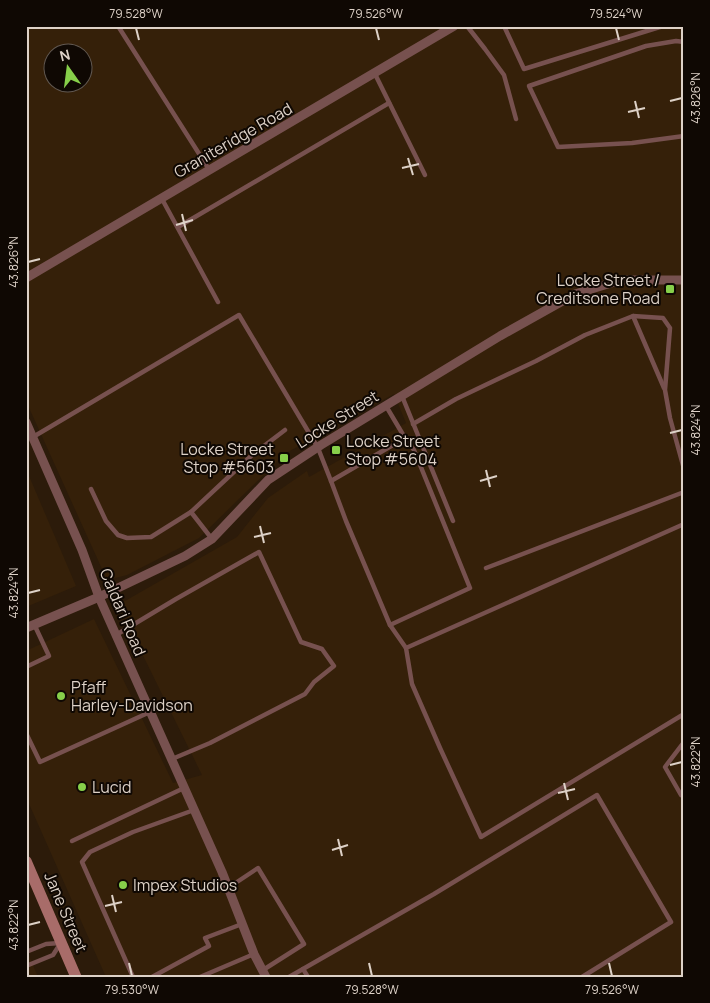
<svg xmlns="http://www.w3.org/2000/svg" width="710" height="1003" font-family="Manrope,sans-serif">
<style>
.built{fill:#352009;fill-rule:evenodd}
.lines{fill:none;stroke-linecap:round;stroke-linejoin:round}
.service{stroke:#77514f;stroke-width:4.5}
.minor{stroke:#77514f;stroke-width:9}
.secondary{stroke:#a86c69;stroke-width:11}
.ticks{fill:none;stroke:#ddd1c7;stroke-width:2}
.poi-dot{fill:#87cf4a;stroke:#0f0803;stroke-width:2}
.labels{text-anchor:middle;stroke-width:4;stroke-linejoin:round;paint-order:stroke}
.street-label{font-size:16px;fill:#ddd1c7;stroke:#0f0803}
.poi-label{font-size:16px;fill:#ddd1c7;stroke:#0f0803;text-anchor:start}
.neatline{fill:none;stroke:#ddd1c7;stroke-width:2}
.ticks-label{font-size:12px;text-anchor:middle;fill:#ddd1c7}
</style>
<rect width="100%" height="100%" fill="#2c1b0a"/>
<g class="built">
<path d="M26 26H684V977H106L26 797V651L94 619 173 783 202 775 118 605 237 537 268 498 307 471 309 477 406 423 394 394 286 453 199 538 127 575 107 580 26 401ZM52 52H82V82H52Z"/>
<polygon points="26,469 76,586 26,607"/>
<polygon points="26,949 38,977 26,977"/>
</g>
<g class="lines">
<g class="service">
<polyline points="118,26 210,171"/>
<polyline points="467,26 485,49 504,75 516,119"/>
<polyline points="504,26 524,69 663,26"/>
<polyline points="684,42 676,41 646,46 529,86 558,147 632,143 684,136"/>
<polyline points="375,74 425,175"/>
<polyline points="162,199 218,302"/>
<polyline points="178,227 389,103"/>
<polyline points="633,316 664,388"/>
<polyline points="402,396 453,521"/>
<polyline points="413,424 456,399 536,361 585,335 633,316 663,318 670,328 665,390 670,418 684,469"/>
<polyline points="33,437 239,315 318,448 331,481 405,438 386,406"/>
<polyline points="331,481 346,521 390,625 406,648"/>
<polyline points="91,489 106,521 118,535 127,538 151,537 191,512 212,539"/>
<polyline points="191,512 251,456 285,430"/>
<polyline points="684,524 406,648 412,684 440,748 481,837 684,714"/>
<polyline points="486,568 684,492"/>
<polyline points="390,625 470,588 414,450 405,438"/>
<polyline points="116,635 176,599 259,552 301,642 322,649 334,666 314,682 305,694 210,743 172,759"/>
<polyline points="26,667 49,656 34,624"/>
<polyline points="26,733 40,762 150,712"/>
<polyline points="684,742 665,767 681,795 684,796"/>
<polyline points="72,841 184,788"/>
<polyline points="228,888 258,868 304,944 263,970"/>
<polyline points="26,952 46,944 60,943"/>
<polyline points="26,966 53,955 60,944"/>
<polyline points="303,969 308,977"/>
<polyline points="133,977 82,862 90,852 133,832 194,810"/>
<polyline points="152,977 209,946 205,938 242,924"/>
<polyline points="200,977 254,954"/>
<polyline points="289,977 434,894 597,795 671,922 582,977"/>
</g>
<g class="minor">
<polyline points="26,278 454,26"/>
<polyline points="26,422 82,550 99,597 222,872 254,954 266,977"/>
<polyline points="26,628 99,597 185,556 212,539 268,480 321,445 500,336 575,294 621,280 684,280"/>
</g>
<polyline class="secondary" points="26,861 76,977"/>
</g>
<path class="ticks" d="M136 28 139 40M376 28 379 40M616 28 619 40M635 101 639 118M670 101 682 98M628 112 645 108M408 158 413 175M402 168 419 164M182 214 186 231M176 225 193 220M28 262 40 259M670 433 682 430M486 470 490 487M480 481 497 476M260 526 264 543M254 537 271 533M28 593 40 590M670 765 682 762M564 783 568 800M558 793 575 789M338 839 342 856M332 850 348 845M112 895 116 912M105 906 122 902M28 925 40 922M129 963 132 976M369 963 372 976M609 963 612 976"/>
<g class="poi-dot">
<rect x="665" y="284" width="10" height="10" rx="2.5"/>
<rect x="331" y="445" width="10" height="10" rx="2.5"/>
<rect x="279" y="453" width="10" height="10" rx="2.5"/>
<circle cx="61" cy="696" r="5"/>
<circle cx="82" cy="787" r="5"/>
<circle cx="123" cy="885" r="5"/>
</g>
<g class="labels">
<g class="street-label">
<text transform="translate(233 140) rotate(-30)" y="6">Graniteridge Road</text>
<text transform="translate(337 419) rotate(-32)" y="6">Locke Street</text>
<text transform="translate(123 612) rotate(67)" y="6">Caldari Road</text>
<text transform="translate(66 912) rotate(67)" y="6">Jane Street</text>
</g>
<g class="poi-label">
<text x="660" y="286" text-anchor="end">Locke Street /<tspan x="660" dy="18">Creditsone Road</tspan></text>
<text x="346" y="447">Locke Street<tspan x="346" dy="18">Stop #5604</tspan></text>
<text x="274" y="455" text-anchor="end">Locke Street<tspan x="274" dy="18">Stop #5603</tspan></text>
<text x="71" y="693">Pfaff<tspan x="71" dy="18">Harley-Davidson</tspan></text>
<text x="92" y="793">Lucid</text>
<text x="133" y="891">Impex Studios</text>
</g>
</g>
<rect width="710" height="1003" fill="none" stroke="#0f0803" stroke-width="55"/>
<g transform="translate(68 68) rotate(346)"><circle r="24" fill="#0f0803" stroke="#615851"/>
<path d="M0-4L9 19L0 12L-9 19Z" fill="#87cf4a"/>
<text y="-8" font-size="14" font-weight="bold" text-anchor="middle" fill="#ddd1c7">N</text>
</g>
<rect x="28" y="28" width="654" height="948" class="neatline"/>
<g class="ticks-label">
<text x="136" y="18">79.528°W</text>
<text x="376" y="18">79.526°W</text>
<text x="616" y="18">79.524°W</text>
<text transform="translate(696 98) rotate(-90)" y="4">43.826°N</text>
<text transform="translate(14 262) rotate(-90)" y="4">43.826°N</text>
<text transform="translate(696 430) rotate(-90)" y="4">43.824°N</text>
<text transform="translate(14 593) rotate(-90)" y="4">43.824°N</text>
<text transform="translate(696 762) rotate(-90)" y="4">43.822°N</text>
<text transform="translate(14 925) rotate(-90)" y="4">43.822°N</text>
<text x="132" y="994">79.530°W</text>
<text x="372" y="994">79.528°W</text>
<text x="612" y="994">79.526°W</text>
</g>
</svg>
